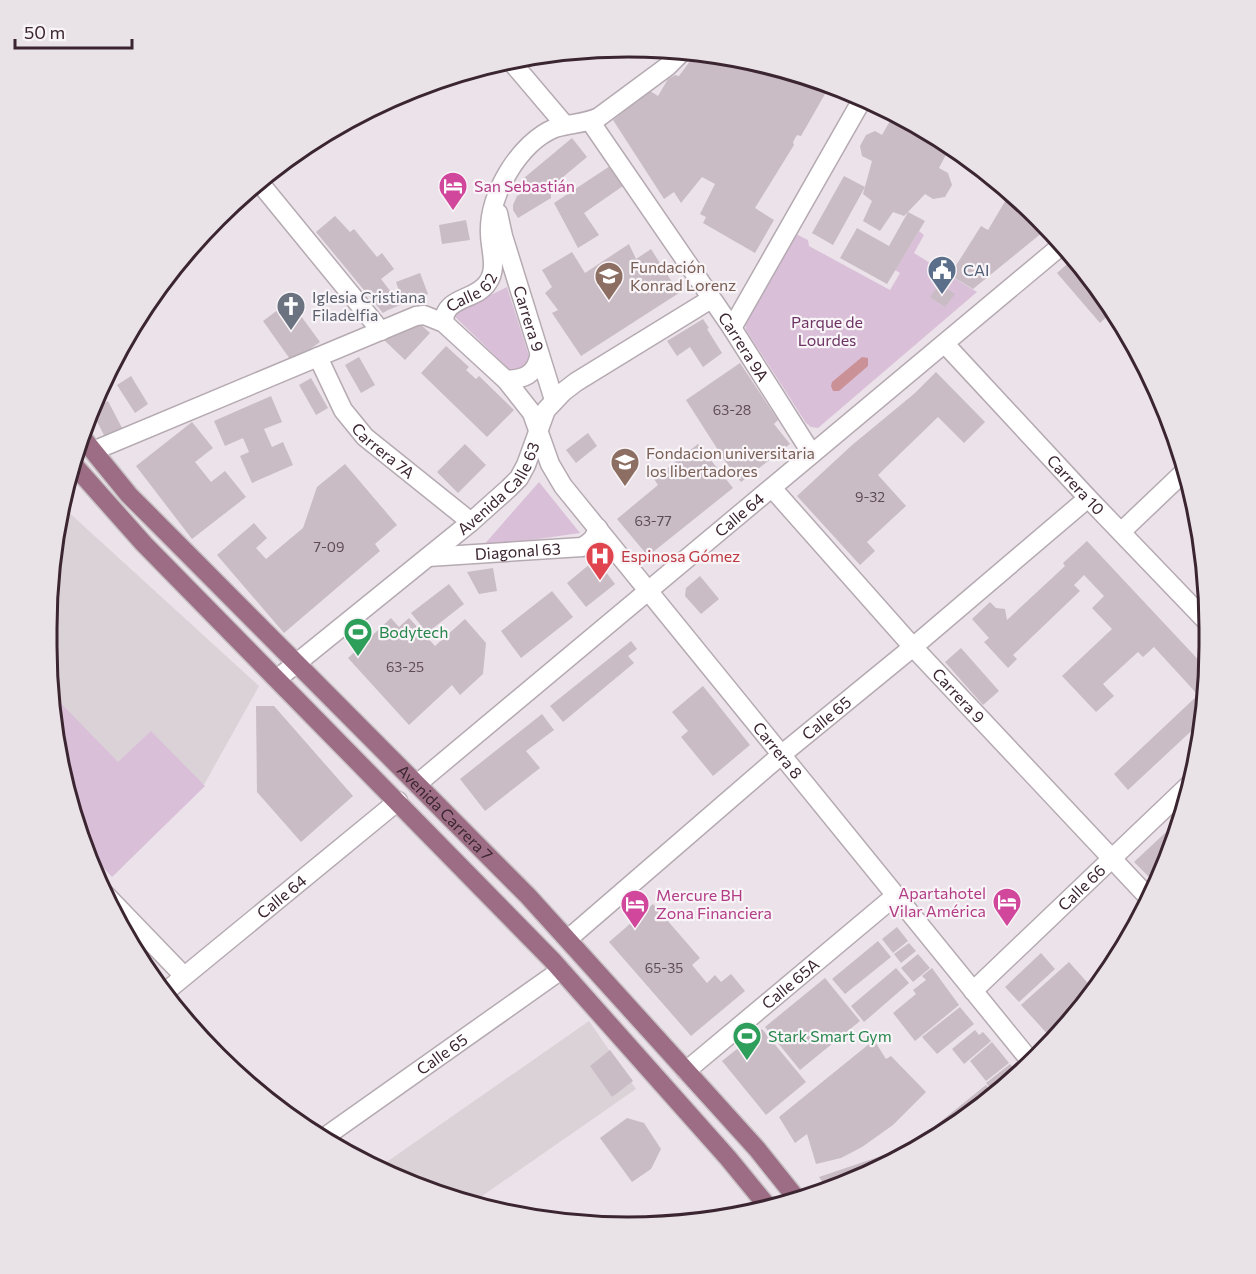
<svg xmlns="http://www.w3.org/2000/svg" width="1256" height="1274" font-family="Commissioner,sans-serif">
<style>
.built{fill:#dbd2d8}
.green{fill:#dabfd9}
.water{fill:#ca9296}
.building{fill:#c9bcc4}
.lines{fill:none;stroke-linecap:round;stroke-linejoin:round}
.minor-casing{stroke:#b6aab2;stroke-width:21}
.major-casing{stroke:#c8c2c5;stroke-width:21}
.minor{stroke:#fff;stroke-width:18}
.major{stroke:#9c6d84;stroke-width:18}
.labels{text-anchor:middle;stroke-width:4.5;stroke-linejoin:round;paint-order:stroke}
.number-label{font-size:14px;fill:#5e4b55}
.hotel-label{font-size:16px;fill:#b23c85;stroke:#f8f4f7;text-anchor:start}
.education-label{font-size:16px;fill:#785e54;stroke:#f8f4f7;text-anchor:start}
.service-label{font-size:16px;fill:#4e5e75;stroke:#f8f4f7;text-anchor:start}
.street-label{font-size:16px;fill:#3b2530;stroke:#f8f4f7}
.worship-label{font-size:16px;fill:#5b616d;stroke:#f8f4f7;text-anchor:start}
.park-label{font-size:16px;fill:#6d3464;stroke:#f8f4f7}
.health-label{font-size:16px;fill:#be3a42;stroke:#f8f4f7;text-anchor:start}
.leisure-label{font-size:16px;fill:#27864d;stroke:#f8f4f7;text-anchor:start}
.rim{fill:none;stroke:#3b2530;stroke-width:3}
</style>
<rect width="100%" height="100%" fill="#ebe3e9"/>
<g class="built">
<polygon points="64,508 259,686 205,783 115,874 82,839 58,760 47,646 58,514"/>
<polygon points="589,1021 636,1089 472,1203 406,1183 378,1168"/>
</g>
<g class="green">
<polygon points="919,231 924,235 914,253 977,292 818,428 811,427 806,423 746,330 745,323 794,233 808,240 809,246 890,290 900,273 895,270"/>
<polygon points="507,287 530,359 528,370 511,371 452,314"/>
<polygon points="539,482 580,533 482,547"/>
<polygon points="51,693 118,762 151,731 205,786 112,877 85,848 58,760"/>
</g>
<polygon class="water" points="862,357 868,358 868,366 839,391 833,391 831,386 832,382"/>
<g class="building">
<polygon points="696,53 741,58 836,86 829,94 825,94 801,136 797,135 793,142 794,145 755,208 774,220 755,253 703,223 706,217 700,214 715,184 702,177 681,203 674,192 664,199 613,120 650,91 658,96 668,79 675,75 679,76"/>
<polygon points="430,83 409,103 399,94 405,91"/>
<polygon points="894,114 951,145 939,168 948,173 952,185 945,197 933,199 925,194 908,212 925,221 887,284 840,258 857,228 889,246 908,212 904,216 893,212 880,231 863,221 872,201 863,194 872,161 862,156 860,146 866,135 875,131 882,135"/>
<polygon points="572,138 587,157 551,187 551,198 518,218 513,210 513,205 517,196 522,193 520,188 525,184 524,178"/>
<polygon points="610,166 623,186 584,213 599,235 578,248 554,203"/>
<polygon points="844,176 865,187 833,245 812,233"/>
<polygon points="1004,188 1039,217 1048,228 973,289 950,275 981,226 988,230 1007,198 1000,194"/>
<polygon points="335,216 350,232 354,229 377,257 382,253 394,269 381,279 394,296 400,294 396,282 420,273 428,294 388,310 383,313 316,232"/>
<polygon points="466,220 470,240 442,244 439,225"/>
<polygon points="629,244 636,259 651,249 679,293 581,356 552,313 558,310 545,293 552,287 542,270 572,252 585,273"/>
<polygon points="1073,259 1114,310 1100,323 1057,273"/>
<polygon points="939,284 955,294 945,307 930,297"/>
<polygon points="290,301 320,342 292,362 263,321"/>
<polygon points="703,319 709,328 707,329 722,353 703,367 690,347 677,356 667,341"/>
<polygon points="420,324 430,333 405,360 383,339"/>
<polygon points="446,346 469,367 466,370 476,379 479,376 514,410 487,437 421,373"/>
<polygon points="359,357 375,385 361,393 345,365"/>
<polygon points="740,363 778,420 774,424 790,444 741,482 725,461 686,400"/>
<polygon points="936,372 985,422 964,443 938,417 878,475 906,506 867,542 875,551 860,565 797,496 851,446 915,393"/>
<polygon points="131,376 148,404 135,413 117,385"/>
<polygon points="311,378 328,408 316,415 299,385"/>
<polygon points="271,396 282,422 264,429 272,447 283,442 293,465 252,483 240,456 249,452 243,438 225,446 214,421"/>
<polygon points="108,401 122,428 105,437 91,410"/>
<polygon points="192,422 213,448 195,462 211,482 225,471 246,497 192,539 136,466"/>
<polygon points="588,433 597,446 576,463 566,450"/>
<polygon points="465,444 486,465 458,493 437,472"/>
<polygon points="698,444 733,488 648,556 617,519 658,485 654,479"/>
<polygon points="345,464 397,525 375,544 380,551 284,633 217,555 254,523 267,538 256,548 266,559 303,528 317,487"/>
<polygon points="1087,541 1206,668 1202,721 1128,790 1114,774 1198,695 1154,647 1143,657 1138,652 1103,684 1114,696 1096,712 1062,676 1112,629 1092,608 1104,596 1084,575 1074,585 1080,591 1013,655 1017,659 1008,668 984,642 989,638 972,619 990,602 996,608 1005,609 1007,620 1065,566 1063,563"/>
<polygon points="596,559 615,584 586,607 567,583"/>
<polygon points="493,568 497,591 479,594 467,572"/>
<polygon points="700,576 719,599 701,614 685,596 686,588"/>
<polygon points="449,584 464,604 427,633 411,613"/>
<polygon points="552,591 573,617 521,658 501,631"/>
<polygon points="391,618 399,627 409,618 435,646 465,619 486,643 483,674 460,695 452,685 409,725 348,658"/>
<polygon points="631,641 637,649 628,656 634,663 563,722 550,706"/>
<polygon points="961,648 999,691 983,705 945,662"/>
<polygon points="703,686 750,745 713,776 681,737 688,731 672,712"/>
<polygon points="256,706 274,706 353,796 301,842 257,792"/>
<polygon points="542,714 554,730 526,751 540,768 485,811 460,779"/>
<polygon points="1180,819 1165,868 1157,885 1134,862"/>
<polygon points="653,904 700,958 692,965 707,983 715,975 721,982 731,974 745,991 691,1036 609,942"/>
<polygon points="897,927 908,941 893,953 882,939"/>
<polygon points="878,941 891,957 845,994 832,979"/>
<polygon points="909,943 916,951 901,963 894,954"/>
<polygon points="1041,953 1055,969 1019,1002 1005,987"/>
<polygon points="918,954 930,968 913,982 901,968"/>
<polygon points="1069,962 1094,990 1062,1030 1052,1039 1021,1005"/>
<polygon points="896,968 909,983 864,1022 851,1006"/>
<polygon points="932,968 959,1005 915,1041 893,1013 916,994 913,990 926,980 922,976"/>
<polygon points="825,978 860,1021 800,1070 765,1027"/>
<polygon points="960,1007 974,1024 937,1054 922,1037"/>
<polygon points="762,1029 806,1082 766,1115 722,1061"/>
<polygon points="975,1030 979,1035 983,1032 991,1041 964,1064 952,1049"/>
<polygon points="874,1040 886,1059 891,1056 926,1092 893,1125 862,1147 841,1158 816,1164 807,1134 795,1143 779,1117"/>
<polygon points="992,1042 1009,1063 986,1081 970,1061"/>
<polygon points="610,1050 633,1081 612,1097 590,1066"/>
<polygon points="1010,1064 1018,1074 995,1094 986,1083"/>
<polygon points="986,1085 994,1095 951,1129 906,1153 904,1151"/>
<polygon points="627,1118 644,1123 661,1149 651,1169 632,1182 600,1138"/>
<polygon points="899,1150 904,1155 851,1183 828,1190 819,1177"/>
</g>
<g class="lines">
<g class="minor-casing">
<g id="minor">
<polyline points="509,59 565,125"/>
<path id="s1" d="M590 121 732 328 812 454"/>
<polyline points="259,182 381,331"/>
<path id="s2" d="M498 213 503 236 554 400"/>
<path id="s3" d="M444 323C443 296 477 301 488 282 498 268 490 249 490 233 488 195 520 142 555 128 570 123 585 124 599 117L668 66 682 52"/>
<polyline points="732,328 863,98"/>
<path id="s4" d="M945 344 1088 498 1209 624"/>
<path id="s5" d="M318 357 343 410 365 437 471 522"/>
<path d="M506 380C524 379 535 375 539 357"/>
<path id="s6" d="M93 451 416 316 424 315 444 323 506 380 532 413 550 464 563 486 1032 1063"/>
<path id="s7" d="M772 488 913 647 1149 898"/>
<polyline points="1121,532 1185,471"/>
<path id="s8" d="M428 557 582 547C591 542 595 538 598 528"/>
<path id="s9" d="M277 679 471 522 509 488 519 478 526 465 546 410 563 392 576 382 711 299"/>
<path id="s10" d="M417 784 1062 245"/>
<polyline points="103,892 184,976"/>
<path id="s11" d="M568 939 781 755 913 647 1088 498"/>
<path id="s12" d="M973 991 1191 783"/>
<path id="s13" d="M164 993 398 801"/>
<path id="s14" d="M686 1071 895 896"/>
<path id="s15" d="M322 1139 561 970"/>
</g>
</g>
<g class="major-casing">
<g id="major">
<path id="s16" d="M81 436 129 495 155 521 528 896 757 1149 797 1199"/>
<polyline points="73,464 144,544 552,960 728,1158 769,1208"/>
</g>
</g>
<use href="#minor" class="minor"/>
<use href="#major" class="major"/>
</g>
<defs>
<g id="hotel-pin" transform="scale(1.5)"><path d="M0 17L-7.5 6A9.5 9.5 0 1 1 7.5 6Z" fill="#d1479c" stroke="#f8f4f7"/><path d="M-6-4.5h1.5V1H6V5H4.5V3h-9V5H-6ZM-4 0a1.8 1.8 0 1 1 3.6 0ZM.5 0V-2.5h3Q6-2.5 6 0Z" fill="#fff"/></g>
<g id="civic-pin" transform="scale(1.5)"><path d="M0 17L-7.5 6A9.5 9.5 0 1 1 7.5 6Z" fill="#5c6f8a" stroke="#f8f4f7"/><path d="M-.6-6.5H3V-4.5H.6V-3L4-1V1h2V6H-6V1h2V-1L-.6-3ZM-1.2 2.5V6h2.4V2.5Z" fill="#fff"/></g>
<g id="university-pin" transform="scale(1.5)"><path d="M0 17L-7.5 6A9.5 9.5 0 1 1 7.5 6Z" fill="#8d6e63" stroke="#f8f4f7"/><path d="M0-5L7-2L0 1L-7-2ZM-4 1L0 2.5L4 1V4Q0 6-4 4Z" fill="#fff"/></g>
<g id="church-pin" transform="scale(1.5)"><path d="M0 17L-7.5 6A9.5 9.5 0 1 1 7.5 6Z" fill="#6b7280" stroke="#f8f4f7"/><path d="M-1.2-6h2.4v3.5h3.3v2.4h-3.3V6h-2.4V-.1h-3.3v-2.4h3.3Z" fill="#fff"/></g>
<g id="hospital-pin" transform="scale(1.5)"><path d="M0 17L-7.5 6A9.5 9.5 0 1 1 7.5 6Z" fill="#e0444e" stroke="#f8f4f7"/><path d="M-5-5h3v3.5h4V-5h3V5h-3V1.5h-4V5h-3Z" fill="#fff"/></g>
<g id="stadium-pin" transform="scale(1.5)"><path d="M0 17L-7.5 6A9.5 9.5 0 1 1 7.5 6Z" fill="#2e9e5b" stroke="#f8f4f7"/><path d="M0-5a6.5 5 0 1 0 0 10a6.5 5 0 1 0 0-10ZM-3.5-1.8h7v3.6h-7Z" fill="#fff"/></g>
</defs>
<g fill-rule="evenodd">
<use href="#hotel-pin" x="453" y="186"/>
<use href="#civic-pin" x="942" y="270"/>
<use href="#university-pin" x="609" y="276"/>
<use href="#church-pin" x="291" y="306"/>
<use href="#university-pin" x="625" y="462"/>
<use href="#hospital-pin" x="600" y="556"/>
<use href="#stadium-pin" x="358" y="632"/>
<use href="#hotel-pin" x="1007" y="902"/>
<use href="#hotel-pin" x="635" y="904"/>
<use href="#stadium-pin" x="747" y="1036"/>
</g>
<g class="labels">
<g class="number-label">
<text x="732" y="415">63-28</text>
<text x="870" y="502">9-32</text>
<text x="653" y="526">63-77</text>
<text x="329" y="552">7-09</text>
<text x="405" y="672">63-25</text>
<text x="664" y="973">65-35</text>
</g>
<g class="hotel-label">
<text x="474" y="192">San Sebastián</text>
<text x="986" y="899" text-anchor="end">Apartahotel<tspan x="986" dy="18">Vilar América</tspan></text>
<text x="656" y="901">Mercure BH<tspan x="656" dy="18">Zona Financiera</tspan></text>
</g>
<g class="education-label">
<text x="630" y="273">Fundación<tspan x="630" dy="18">Konrad Lorenz</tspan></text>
<text x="646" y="459">Fondacion universitaria<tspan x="646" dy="18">los libertadores</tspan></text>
</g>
<g class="service-label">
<text x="963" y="276">CAI</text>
</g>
<g class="street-label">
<text dy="6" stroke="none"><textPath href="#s3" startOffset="44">Calle 62</textPath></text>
<text dy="6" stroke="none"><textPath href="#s2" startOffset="110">Carrera 9</textPath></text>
<text dy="6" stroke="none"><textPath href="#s1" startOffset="273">Carrera 9A</textPath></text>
<text dy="6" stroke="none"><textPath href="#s5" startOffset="116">Carrera 7A</textPath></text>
<text dy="6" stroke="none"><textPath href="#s4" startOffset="192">Carrera 10</textPath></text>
<text dy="6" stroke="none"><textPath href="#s9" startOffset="294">Avenida Calle 63</textPath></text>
<text dy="6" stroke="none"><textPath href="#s10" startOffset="420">Calle 64</textPath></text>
<text dy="6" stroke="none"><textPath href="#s8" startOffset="90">Diagonal 63</textPath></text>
<text dy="6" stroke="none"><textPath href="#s7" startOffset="279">Carrera 9</textPath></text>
<text dy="6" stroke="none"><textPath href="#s11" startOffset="340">Calle 65</textPath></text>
<text dy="6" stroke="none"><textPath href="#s6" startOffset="926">Carrera 8</textPath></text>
<text dy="6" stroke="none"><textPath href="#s16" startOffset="524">Avenida Carrera 7</textPath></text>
<text dy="6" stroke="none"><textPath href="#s12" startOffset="150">Calle 66</textPath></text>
<text dy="6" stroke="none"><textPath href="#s13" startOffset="152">Calle 64</textPath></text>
<text dy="6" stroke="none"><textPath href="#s14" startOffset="136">Calle 65A</textPath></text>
<text dy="6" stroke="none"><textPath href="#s15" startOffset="147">Calle 65</textPath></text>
</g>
<g class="worship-label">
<text x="312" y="303">Iglesia Cristiana<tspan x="312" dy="18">Filadelfia</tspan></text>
</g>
<g class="park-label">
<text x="827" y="328">Parque de<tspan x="827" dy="18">Lourdes</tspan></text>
</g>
<g class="health-label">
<text x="621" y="562">Espinosa Gómez</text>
</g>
<g class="leisure-label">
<text x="379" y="638">Bodytech</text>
<text x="768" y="1042">Stark Smart Gym</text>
</g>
</g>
<path d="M0 0H1256V1274H0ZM628 57H628A571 571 0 0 1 1199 628V646A571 571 0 0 1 628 1217H628A571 571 0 0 1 57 646V628A571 571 0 0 1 628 57Z" fill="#e9e3e7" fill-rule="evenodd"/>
<path class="rim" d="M628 57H628A571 571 0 0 1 1199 628V646A571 571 0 0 1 628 1217H628A571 571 0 0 1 57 646V628A571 571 0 0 1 628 57Z"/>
<path d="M15 39v9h117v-9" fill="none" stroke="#3b2530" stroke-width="3"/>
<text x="24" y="39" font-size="18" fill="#3b2530" stroke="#f8f4f7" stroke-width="4.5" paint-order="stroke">50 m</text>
</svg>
